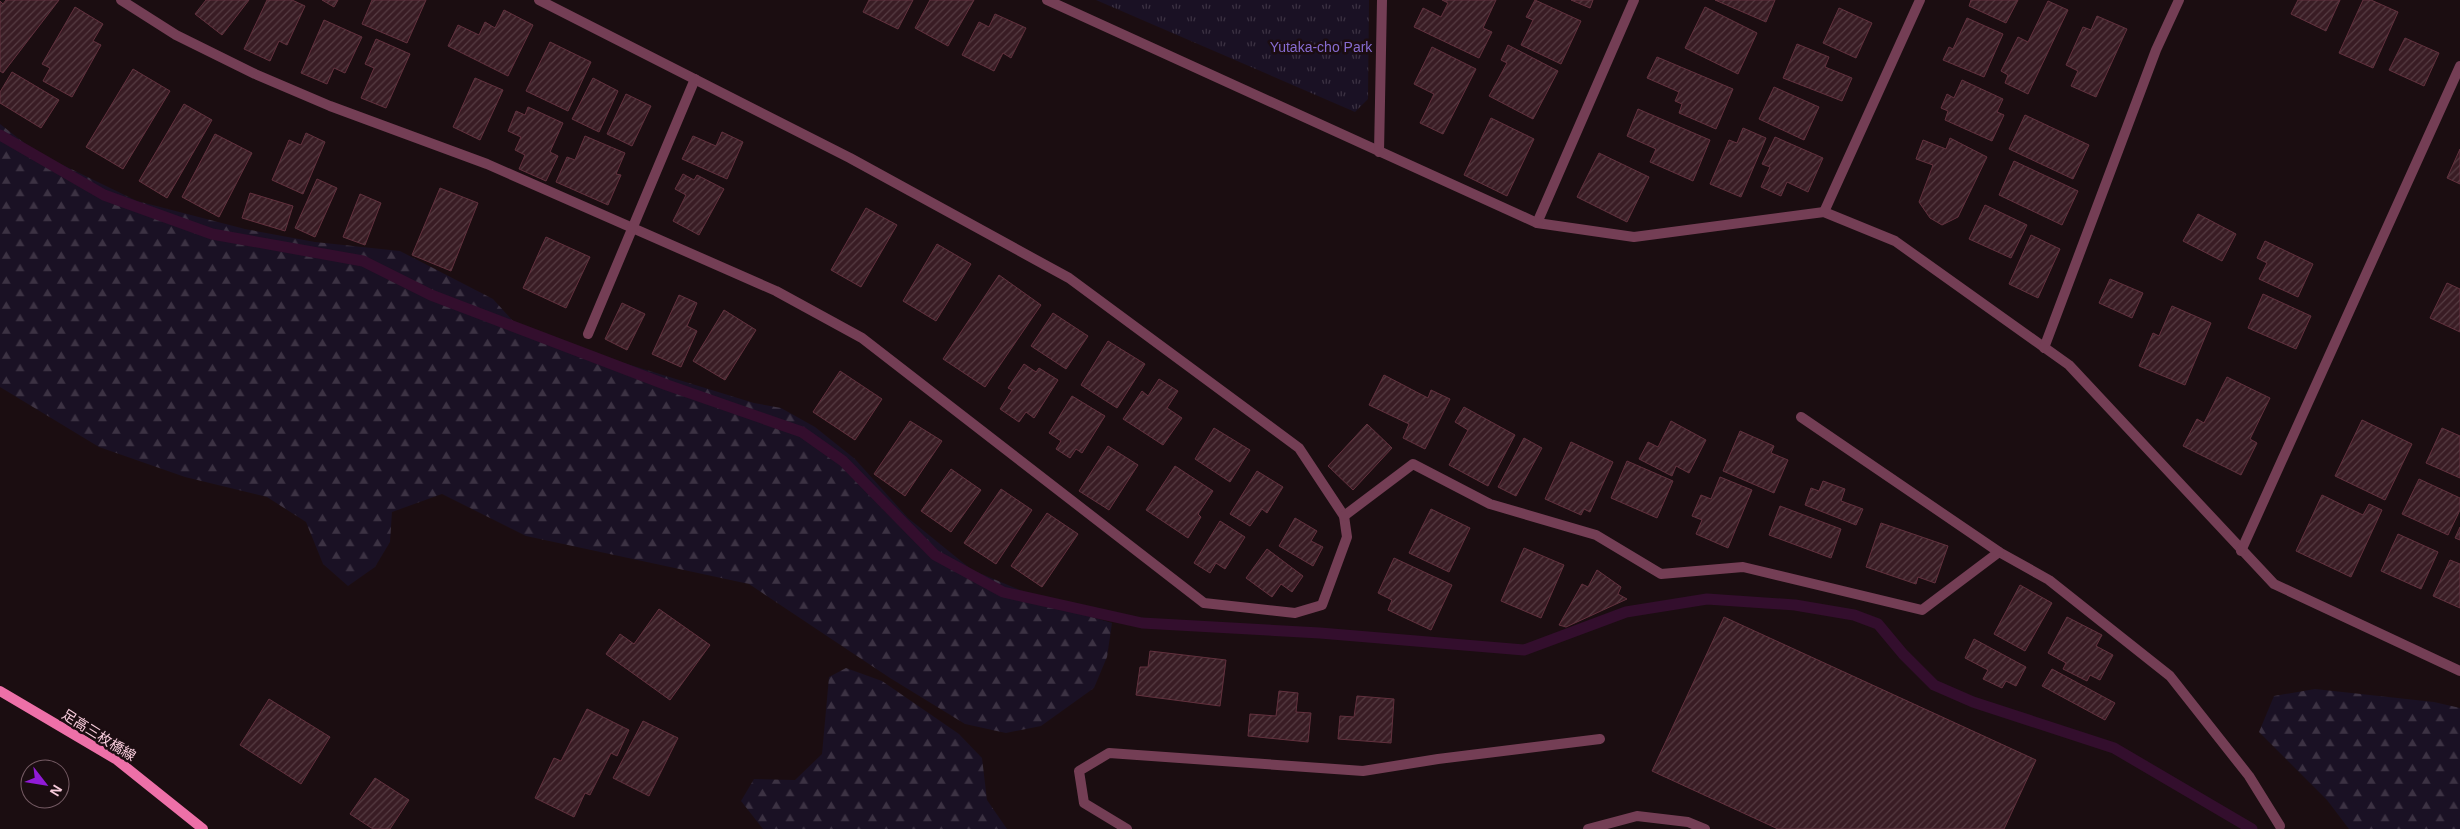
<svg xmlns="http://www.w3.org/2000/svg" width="2460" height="829" font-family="Arial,'Noto Sans JP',sans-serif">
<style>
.forest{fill:url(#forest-firs)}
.park{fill:url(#park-tufts)}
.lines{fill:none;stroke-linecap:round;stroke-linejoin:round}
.stream{stroke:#330e2d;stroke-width:11}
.building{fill:url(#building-hatch);stroke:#62313e}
.street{stroke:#743e55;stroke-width:10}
.secondary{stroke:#ed70a8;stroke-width:10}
.labels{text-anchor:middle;stroke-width:5;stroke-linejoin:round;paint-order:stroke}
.park-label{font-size:14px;fill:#876cd1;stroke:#1b0d11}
.street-label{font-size:14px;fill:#f9cddd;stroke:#1b0d11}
</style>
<defs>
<pattern id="forest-firs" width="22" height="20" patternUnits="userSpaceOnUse" patternTransform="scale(1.25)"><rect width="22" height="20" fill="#1a1124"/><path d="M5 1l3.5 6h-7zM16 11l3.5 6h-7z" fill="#3c3243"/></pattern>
<pattern id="park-tufts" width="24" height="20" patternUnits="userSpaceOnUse" patternTransform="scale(1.25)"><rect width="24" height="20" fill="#1a1124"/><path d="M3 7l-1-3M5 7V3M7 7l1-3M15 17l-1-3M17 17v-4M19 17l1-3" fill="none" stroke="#3c3243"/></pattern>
<pattern id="building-hatch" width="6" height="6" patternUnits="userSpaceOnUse" patternTransform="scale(1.25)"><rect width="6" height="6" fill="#391c24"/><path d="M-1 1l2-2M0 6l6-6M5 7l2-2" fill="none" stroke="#563c43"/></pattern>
</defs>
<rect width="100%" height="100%" fill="#1b0d11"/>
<g class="forest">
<polygon points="0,124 36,152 137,201 245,229 315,242 400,251 493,299 523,332 754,403 781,408 815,427 855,459 908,518 972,570 1065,609 1112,623 1107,657 1094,688 1041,726 1006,733 965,724 890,678 749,584 526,536 442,494 392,512 390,542 375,567 348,586 323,564 306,522 267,497 185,477 99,447 0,387"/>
<polygon points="846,668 882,681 959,734 982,758 987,800 1007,829 763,829 741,801 754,779 795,780 822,754 829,677"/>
<polygon points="2315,689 2434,702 2460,708 2460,829 2349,829 2327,800 2259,732 2274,696"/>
</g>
<polygon class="park" points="1096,0 1369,0 1368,99 1355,112"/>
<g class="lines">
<polyline class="stream" points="0,135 104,195 212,234 363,261 431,295 667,385 802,432 843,461 935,555 1003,592 1142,623 1320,633 1524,650 1626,612 1707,599 1795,605 1854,615 1878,624 1903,654 1934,685 1973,702 2114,748 2252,829"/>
</g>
<g class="building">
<polygon points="6,0 59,0 3,73 0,71 0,1 3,4"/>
<polygon points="206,0 249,0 222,35 195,14"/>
<polygon points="267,0 292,0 305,6 287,45 279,41 270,61 244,49"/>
<polygon points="322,0 338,0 334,7"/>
<polygon points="372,0 426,0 407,43 362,24"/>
<polygon points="869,0 913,0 898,29 863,12"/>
<polygon points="930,0 974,0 948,46 915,28"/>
<polygon points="1442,0 1496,0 1483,28 1492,32 1479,58 1414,27 1423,8 1441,17 1448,3"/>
<polygon points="1535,0 1581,21 1561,64 1521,45 1533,20 1526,17"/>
<polygon points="1571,0 1593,0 1590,8"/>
<polygon points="1715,0 1775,0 1766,22"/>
<polygon points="1971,0 2018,0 2006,23 1969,6"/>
<polygon points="2298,0 2340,0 2326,31 2291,14"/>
<polygon points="2363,0 2371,0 2398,12 2373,68 2339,53"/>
<polygon points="2048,1 2068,10 2028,94 2005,83 2008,75 2001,71 2018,37 2028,42"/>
<polygon points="75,7 103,24 93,41 101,45 72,97 43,81 50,68 42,64"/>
<polygon points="1705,7 1757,33 1738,74 1685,48"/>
<polygon points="1839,8 1872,23 1856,58 1823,43"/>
<polygon points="504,10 533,25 508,76 448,46 458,25 479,35 485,22 495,28"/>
<polygon points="995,14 1026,28 1011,58 1003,53 994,71 962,55 979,22 989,27"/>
<polygon points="2097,16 2127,29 2096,97 2071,86 2078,71 2066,65 2083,27 2091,30"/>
<polygon points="1967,18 2003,34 1984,77 1943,60 1949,47 1953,49"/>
<polygon points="324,20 362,37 345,73 334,68 327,84 301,73"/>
<polygon points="2405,38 2439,53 2424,86 2389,70"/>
<polygon points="376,39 410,54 386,108 361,98 374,68 365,64"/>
<polygon points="550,42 591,62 568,111 526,91"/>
<polygon points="1797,44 1829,57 1825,67 1852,78 1842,101 1783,78"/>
<polygon points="1508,45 1558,71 1533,119 1489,96 1507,63 1501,60"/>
<polygon points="1432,47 1476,69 1443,134 1420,123 1434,94 1414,84"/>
<polygon points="1657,57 1733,89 1716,129 1679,113 1682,104 1675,101 1679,92 1647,78"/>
<polygon points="133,69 170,91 123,169 86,147"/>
<polygon points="12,72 59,100 41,128 0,103 0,92"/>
<polygon points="475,78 503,90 480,140 453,127"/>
<polygon points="593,78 618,91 599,132 572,119"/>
<polygon points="1962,80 2003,99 1997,112 2004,115 1992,141 1945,120 1948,111 1941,108 1947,94 1954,98"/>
<polygon points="1774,87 1819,107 1804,140 1759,119"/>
<polygon points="626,94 651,106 632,146 607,134"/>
<polygon points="184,104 212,120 167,198 139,181"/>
<polygon points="528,107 563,123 550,152 558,156 546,181 519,169 525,155 515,150 521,137 508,131 516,111 525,115"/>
<polygon points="1638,109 1710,140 1693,181 1650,162 1656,149 1627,136"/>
<polygon points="2025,115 2089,145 2073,179 2009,149"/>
<polygon points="1491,118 1534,139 1507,196 1464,175"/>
<polygon points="1743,128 1766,138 1741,197 1710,184 1729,140 1737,143"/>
<polygon points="722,132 743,142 727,179 682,159 693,136 716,146"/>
<polygon points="306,133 325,142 303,194 272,180 289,140 301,145"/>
<polygon points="215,134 252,153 219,217 182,197"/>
<polygon points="585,136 625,153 616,174 621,175 608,205 556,182 567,157 575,160"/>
<polygon points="1775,137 1823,158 1808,192 1787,182 1781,196 1761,187 1770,167 1762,164"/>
<polygon points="1950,138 1987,157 1958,217 1942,225 1930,218 1919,202 1933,165 1916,159 1923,140 1946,149"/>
<polygon points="2460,149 2460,184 2447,178"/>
<polygon points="1599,153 1649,177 1627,222 1577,197"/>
<polygon points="2014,161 2078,191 2062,225 1999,195"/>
<polygon points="683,174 694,180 697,175 724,189 699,235 673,221 686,195 675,189"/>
<polygon points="317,179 337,188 315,237 295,228"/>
<polygon points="440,188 478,203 451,271 412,255"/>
<polygon points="250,193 293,206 285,231 242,218"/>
<polygon points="360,194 381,203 365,245 343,237"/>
<polygon points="1985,205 2027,225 2011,258 1969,239"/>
<polygon points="866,208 897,225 861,287 831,270"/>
<polygon points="2198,214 2236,234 2222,261 2183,241"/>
<polygon points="2031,235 2060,249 2038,298 2009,284"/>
<polygon points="546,237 590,257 566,308 523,288"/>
<polygon points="2265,241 2313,264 2298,297 2259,279 2267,263 2257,258"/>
<polygon points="937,244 971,264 936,321 903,301"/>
<polygon points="999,275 1041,305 985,387 943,359"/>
<polygon points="2110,279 2143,293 2132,318 2099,303"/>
<polygon points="2447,283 2460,289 2460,332 2430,318"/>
<polygon points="2263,294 2311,316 2296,349 2248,328"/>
<polygon points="679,295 697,303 687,326 697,331 681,367 652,354"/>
<polygon points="622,303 645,314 627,350 605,339"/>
<polygon points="2172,306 2211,323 2185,385 2139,366 2153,333 2159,336"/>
<polygon points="724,310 756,330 725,380 693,361"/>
<polygon points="1053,313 1088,336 1066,369 1031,346"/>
<polygon points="1108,341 1145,364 1117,408 1081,385"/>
<polygon points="1024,364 1036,372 1039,368 1058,380 1034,418 1026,412 1019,422 1000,409 1012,390 1008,388"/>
<polygon points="840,371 882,399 855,440 813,412"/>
<polygon points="1384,375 1428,398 1431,390 1450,399 1425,449 1403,438 1409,424 1369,405"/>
<polygon points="2227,377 2270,398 2250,439 2257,443 2241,475 2183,446 2197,419 2204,423"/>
<polygon points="1159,379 1178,391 1167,408 1182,418 1163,445 1123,419 1142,391 1148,396"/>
<polygon points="1072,396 1105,416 1082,453 1076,449 1070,458 1056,449 1061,441 1049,433"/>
<polygon points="1464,407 1515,435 1488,486 1449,465 1468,430 1455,422"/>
<polygon points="2362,420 2412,444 2385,500 2335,476"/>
<polygon points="910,421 942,441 905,496 874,474"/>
<polygon points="1671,421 1706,440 1689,473 1676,466 1672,476 1639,459 1648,442 1658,447"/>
<polygon points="1367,424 1392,448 1353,490 1328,466"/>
<polygon points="1214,428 1250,450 1230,482 1195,459"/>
<polygon points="2442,428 2460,436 2460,478 2426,463"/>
<polygon points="1740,431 1774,446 1771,453 1788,460 1774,493 1723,471"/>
<polygon points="1524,438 1542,448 1516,496 1498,487"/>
<polygon points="1571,442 1613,462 1590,512 1584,509 1581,515 1545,499"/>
<polygon points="1108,446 1138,465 1109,510 1079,491"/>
<polygon points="1627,461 1673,481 1657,518 1611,498"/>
<polygon points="1175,466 1213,491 1198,514 1201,517 1188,538 1146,510"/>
<polygon points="951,469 981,490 951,532 921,511"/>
<polygon points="1257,471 1283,487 1267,513 1262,509 1250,526 1230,514"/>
<polygon points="1720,477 1752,490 1728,548 1696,534 1702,520 1692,516 1701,495 1711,499"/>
<polygon points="2419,479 2460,498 2460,510 2448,535 2402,514"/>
<polygon points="1823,481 1845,489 1841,501 1863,509 1856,525 1805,505 1811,488 1819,491"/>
<polygon points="1001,489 1032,510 996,564 964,543"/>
<polygon points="2322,495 2363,515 2369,504 2382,510 2351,577 2296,551"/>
<polygon points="1780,506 1841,529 1831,558 1769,535"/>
<polygon points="1431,509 1470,528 1449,572 1409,553"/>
<polygon points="1047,513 1078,534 1042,587 1011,566"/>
<polygon points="1295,518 1317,531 1311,541 1323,547 1313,566 1279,546"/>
<polygon points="1220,521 1245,537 1225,569 1216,563 1210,573 1194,563"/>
<polygon points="1881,523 1948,546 1935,583 1918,577 1916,584 1866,567"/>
<polygon points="2460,527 2460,540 2455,538"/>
<polygon points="2398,534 2438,552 2421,589 2381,571"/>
<polygon points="1524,548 1564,565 1541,618 1501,601"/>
<polygon points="1267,549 1303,576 1292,592 1281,584 1272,597 1246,578"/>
<polygon points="1394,558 1452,585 1431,630 1388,610 1392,600 1378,593"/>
<polygon points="2450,560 2460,564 2460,608 2433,596"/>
<polygon points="1597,570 1621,587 1618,594 1627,599 1566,627 1559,625 1582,584 1588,587"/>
<polygon points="2020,585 2052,603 2025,651 1994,634"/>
<polygon points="659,609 710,645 670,700 606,654 620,634 634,644"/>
<polygon points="1724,617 2036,760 2004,829 1778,829 1652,771"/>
<polygon points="2067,617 2102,635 2096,646 2113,655 2100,680 2090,675 2087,681 2063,669 2066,663 2048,653"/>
<polygon points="1974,639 2026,667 2016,686 2006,681 2002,688 1983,679 1988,670 1965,658"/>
<polygon points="1150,651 1226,660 1220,706 1136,695 1140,667 1148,667"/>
<polygon points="2052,669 2115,703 2105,720 2042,686"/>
<polygon points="1279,691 1298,693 1296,712 1311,713 1308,742 1248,736 1250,714 1276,716"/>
<polygon points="1357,696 1394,699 1391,743 1338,739 1340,716 1354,717"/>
<polygon points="269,699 330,737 301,784 240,745"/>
<polygon points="587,709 629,730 617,756 611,753 590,795 585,793 574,817 535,798 554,758 561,761"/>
<polygon points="643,721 678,738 649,796 613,778"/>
<polygon points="375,778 409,800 390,829 373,829 350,814"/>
</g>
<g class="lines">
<g class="street">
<polyline points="121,0 176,35 255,74 330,106 487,164 776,291 862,338 1204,603 1295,613 1322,605 1347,537 1344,516 1299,448 1069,278 850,158 539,0"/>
<polyline points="1047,0 1537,223 1634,237 1824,212 1895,241 2069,365 2274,584 2460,671"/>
<polyline points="1379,152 1382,0"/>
<polyline points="1824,212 1920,0"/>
<polyline points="1537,223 1634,0"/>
<polyline points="588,334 695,79"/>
<polyline points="2044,348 2156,50 2179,0"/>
<polyline points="1801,417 1999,552 2049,580 2170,676 2249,776 2280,826"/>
<polyline points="1344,516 1413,464 1490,504 1596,535 1661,574 1743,567 1922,610 1999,552"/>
<polyline points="2241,551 2460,66"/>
<polyline points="1127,829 1084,803 1079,771 1109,753 1363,771 1438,759 1600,739"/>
<polyline points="1588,829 1637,816 1688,822 1705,829"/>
</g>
<polyline class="secondary" points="0,691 117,760 203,829"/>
</g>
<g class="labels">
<g class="park-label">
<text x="1321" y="52">Yutaka-cho Park</text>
</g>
<g class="street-label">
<text transform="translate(99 735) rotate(32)" y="5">足高三枚橋線</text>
</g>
</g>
<g transform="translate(45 784) rotate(121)"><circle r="24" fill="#1b0d11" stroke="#745a63"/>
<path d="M0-4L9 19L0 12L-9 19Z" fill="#911bd7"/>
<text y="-8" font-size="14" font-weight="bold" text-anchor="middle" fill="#f9cddd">N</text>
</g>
</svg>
